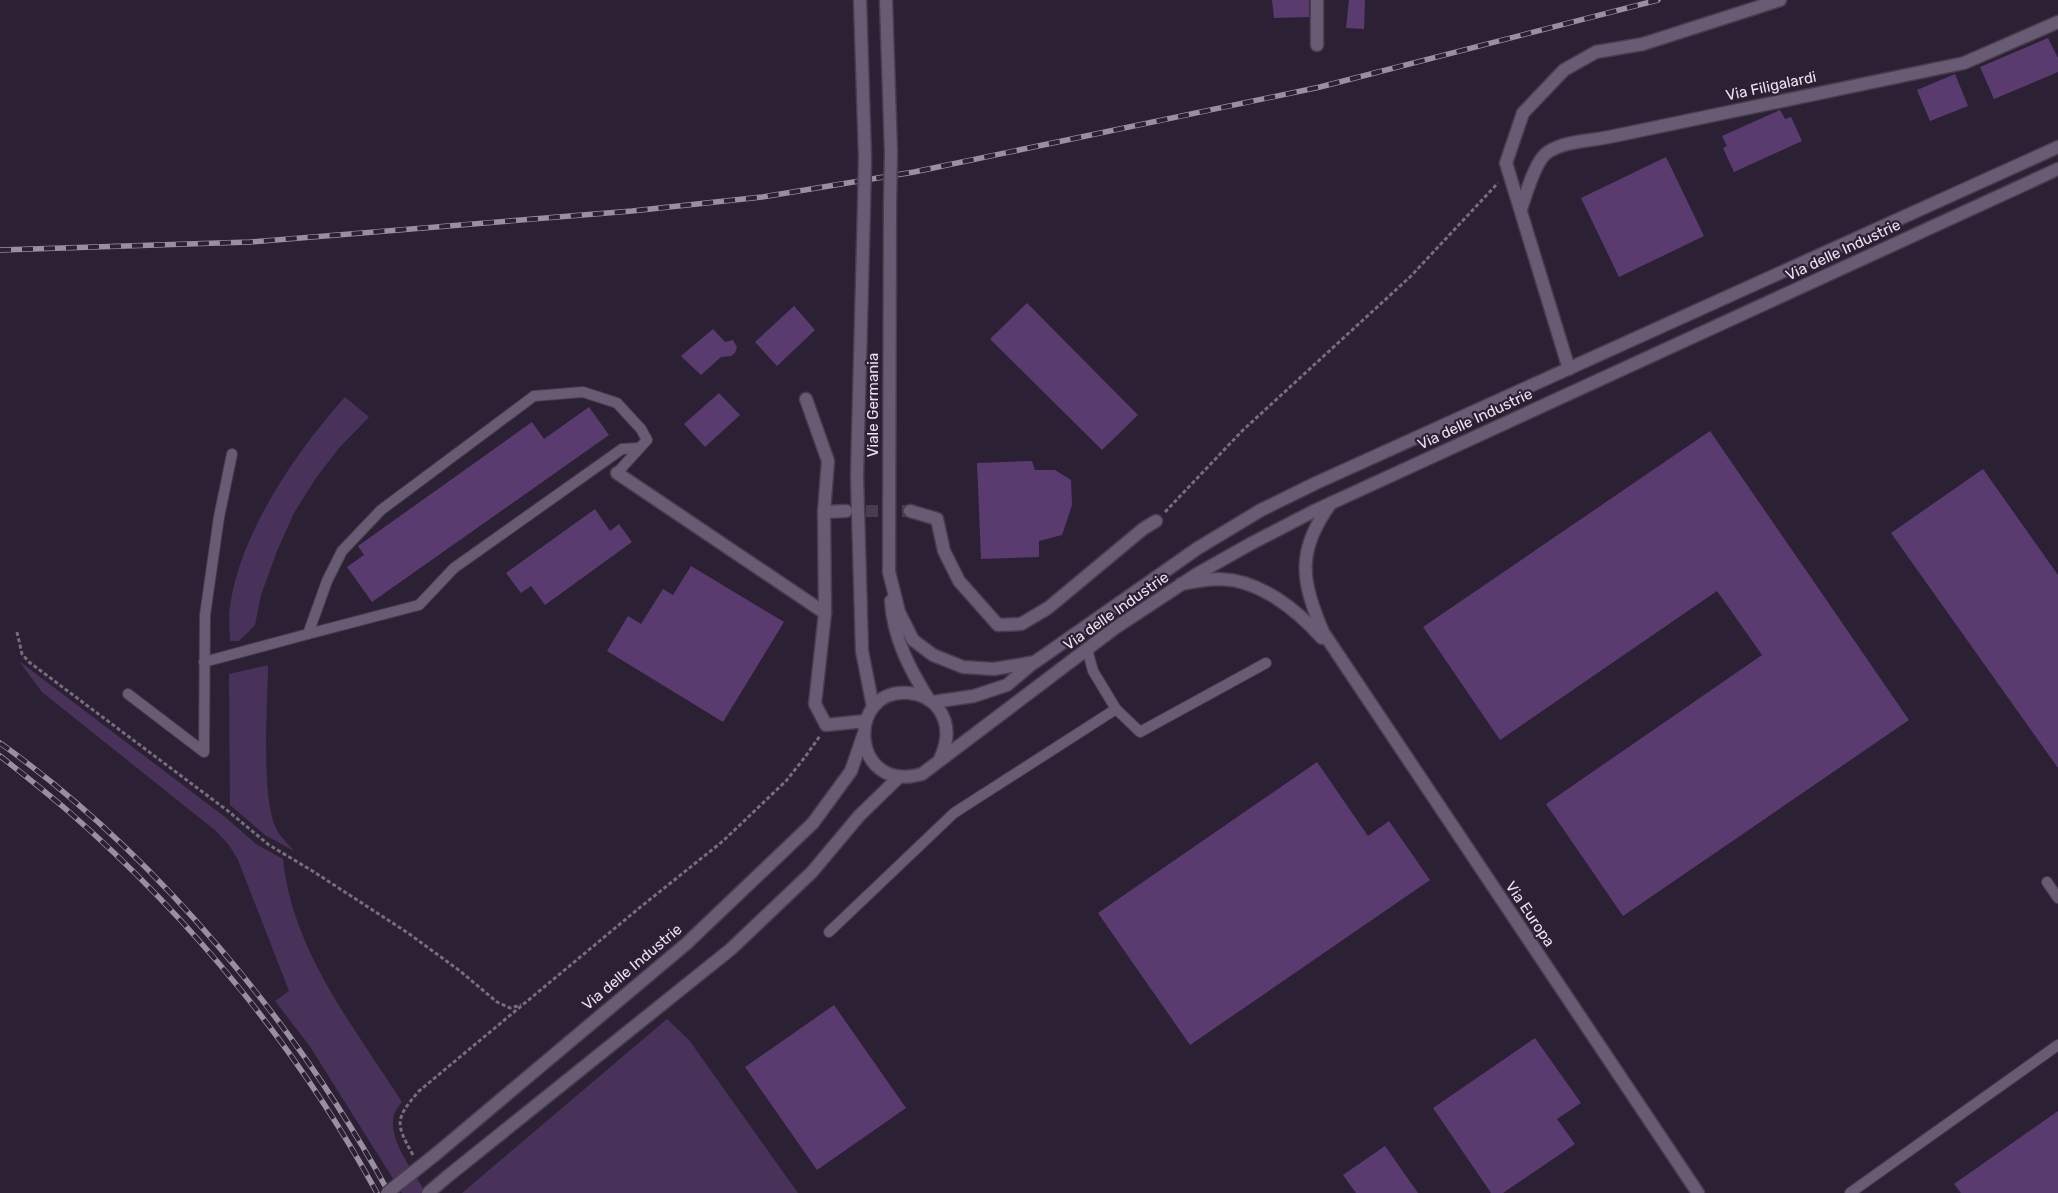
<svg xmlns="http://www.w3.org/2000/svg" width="2058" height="1193" font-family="Rubik,sans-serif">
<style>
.green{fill:#49325a}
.building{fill:#5a3b70}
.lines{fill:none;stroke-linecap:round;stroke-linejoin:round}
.minor-tunnel{stroke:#483d50;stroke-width:12;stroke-dasharray:12 6;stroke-linecap:butt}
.service-casing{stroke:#473d4e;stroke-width:12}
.minor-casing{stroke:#473d4e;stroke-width:15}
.tertiary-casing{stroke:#473d4e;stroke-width:15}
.path{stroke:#776d7f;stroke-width:3;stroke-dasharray:4 2.5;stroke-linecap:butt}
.service{stroke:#695b73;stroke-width:10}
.minor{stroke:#695b73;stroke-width:12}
.tertiary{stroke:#695b73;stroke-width:12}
.rail-casing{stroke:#998fa0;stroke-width:5.5}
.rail{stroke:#2c2034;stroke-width:4;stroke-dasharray:11;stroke-linecap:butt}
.tertiary-bridge-casing{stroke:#473d4e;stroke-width:15;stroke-linecap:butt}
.tertiary-bridge{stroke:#695b73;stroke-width:12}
.labels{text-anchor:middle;stroke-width:4.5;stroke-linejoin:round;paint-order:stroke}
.street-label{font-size:15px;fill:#eae2f0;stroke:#2c2034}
</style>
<rect width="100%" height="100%" fill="#2c2034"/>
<g class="green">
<path d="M345 397 369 417 339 448 316 478 294 513 277 551 261 595 255 625 239 641H230C230 630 228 617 230 606 241 531 296 452 345 397Z"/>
<path d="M19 661 225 817 256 844 283 859C292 950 354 1027 402 1102 399 1106 395 1110 394 1115 387 1139 414 1172 426 1193H402L309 1045 275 1001 289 991 238 860 229 845 216 831 42 692Z"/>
<path d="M268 665C268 704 260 798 277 830 281 838 289 845 294 851L265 835 230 805 229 674Z"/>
<polygon points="667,1019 689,1040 798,1193 462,1193"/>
</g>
<g class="building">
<polygon points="1272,0 1309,0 1309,17 1274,18"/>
<polygon points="1349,0 1365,0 1364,29 1346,28"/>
<polygon points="2048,38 2058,58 2058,72 1994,99 1980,67"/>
<polygon points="1955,74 1968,106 1930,121 1917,90"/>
<polygon points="1780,110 1785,119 1791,117 1802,141 1734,172 1723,148 1727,146 1722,136"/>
<polygon points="1666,157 1704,236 1619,277 1581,198"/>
<polygon points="1027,303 1138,415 1102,450 990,339"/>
<polygon points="794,306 815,330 777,366 755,342"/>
<polygon points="713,329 725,342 733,340 737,347 735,353 731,356 721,357 701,375 681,356"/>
<polygon points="719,393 740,415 705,447 684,424"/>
<polygon points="589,407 609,435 372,602 347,567 364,555 358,546 532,422 544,439"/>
<polygon points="1710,431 1909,720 1623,916 1546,804 1762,655 1717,591 1500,740 1423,627"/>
<polygon points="1032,461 1035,470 1055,470 1071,480 1072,505 1062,535 1039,541 1039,557 981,559 977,463"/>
<polygon points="1983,469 2058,575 2058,768 1891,533"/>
<polygon points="595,509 610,531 619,524 632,542 545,605 531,586 521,593 506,573"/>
<polygon points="691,566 784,622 723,722 607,651 628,616 641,624 663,589 673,595"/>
<polygon points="1317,762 1368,836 1389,821 1430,880 1190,1045 1098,913"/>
<polygon points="834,1005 906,1108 817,1170 745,1067"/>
<polygon points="1535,1038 1581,1103 1557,1119 1575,1144 1503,1193 1491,1193 1433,1108"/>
<polygon points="2058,1111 2058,1193 1961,1193 1954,1184"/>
<polygon points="1385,1146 1418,1193 1356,1193 1343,1175"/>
</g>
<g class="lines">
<polyline class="minor-tunnel" points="848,511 910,511"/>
<g class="service-casing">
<g id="service">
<polyline points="308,634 419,605 454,568 622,449 639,448"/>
<polyline points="1087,649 1093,671 1116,709"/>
<polyline points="204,662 308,634 327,581 342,551 381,510 534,396 583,392 617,403 641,429 647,440 617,473"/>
<polyline points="128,694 204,752 205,615 219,517 232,454"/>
<polyline points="2047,882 2058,898"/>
<polyline points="829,932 954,813 1116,709 1140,732 1266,663"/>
<polyline points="1850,1193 2058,1045"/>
</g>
</g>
<g class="minor-casing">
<g id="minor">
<polyline points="1317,45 1317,0"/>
<path d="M1521 209C1526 195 1535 160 1548 152 1565 141 1589 141 1609 137L1964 63 2058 22"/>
<polyline points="1569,369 1506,163 1523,113 1564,70 1596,52 1643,44 1780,0"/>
<polyline points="806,399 828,461 824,512"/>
<polyline points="617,473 825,613 815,704 826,725 865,721"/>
<path d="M1331 503C1296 551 1301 580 1323 632L1698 1193"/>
<polyline points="910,511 937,519 944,551 959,581 998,625 1021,624 1048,608 1143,529 1156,521"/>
<path d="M1181 584C1194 582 1207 579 1220 579 1260 580 1297 610 1322 638"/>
<polyline points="825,613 824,512 846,511"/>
</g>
</g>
<g class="tertiary-casing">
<g id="tertiary">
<polyline points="860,0 865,157"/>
<polyline points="886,0 891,153"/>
<polyline points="890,203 889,572 899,612 913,640 933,655 963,667 994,669 1035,662 1198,548 1261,510 1316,483 2058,147"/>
<polyline points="864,206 857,476 862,651 873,707"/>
<path d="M891 601C893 637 910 670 929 700"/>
<polyline points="933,702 974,696 1007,685 1033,663"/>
<path d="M940 759C948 742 950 724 938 708 931 699 920 694 909 693 845 687 850 795 922 774L1115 628 1197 574 1252 543 1314 511 2058 169"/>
<polyline points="436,1154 686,944 813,823 851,771 863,736"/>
<polyline points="448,1176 731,949 812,872 859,816 899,777"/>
</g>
</g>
<g class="path">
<polyline points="1165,512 1242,431 1411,276 1498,183"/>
<polyline points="17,632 22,654 29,662 228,811 269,845 311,870 408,933 460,971 497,1002 510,1008 521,1005"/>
<path d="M413 1155C395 1123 395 1119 419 1091L638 909 723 841 786 781 805 757 820 736"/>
</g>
<use href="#service" class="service"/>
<use href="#minor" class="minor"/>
<use href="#tertiary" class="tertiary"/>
<g class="rail-casing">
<g id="rail">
<polyline points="0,250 250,242 632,211 762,197 914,172 1320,87 1658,0"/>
<path d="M0 743C155 853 299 1027 389 1193"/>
<path d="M0 756C23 774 46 792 68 811 191 918 299 1049 377 1193"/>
</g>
</g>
<use href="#rail" class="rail"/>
<g class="tertiary-bridge-casing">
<g id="tertiary-bridge">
<polyline points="890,203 891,153"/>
<polyline points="864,206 865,157"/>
<polyline points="387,1193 436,1154"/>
<polyline points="428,1193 448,1176"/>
</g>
</g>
<use href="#tertiary-bridge" class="tertiary-bridge"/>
</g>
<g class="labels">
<g class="street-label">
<text transform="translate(1771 86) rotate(-12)" y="5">Via Filigalardi</text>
<text transform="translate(1843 250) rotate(-25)" y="5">Via delle Industrie</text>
<text transform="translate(873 405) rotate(-90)" y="5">Viale Germania</text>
<text transform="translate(1475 419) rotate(-25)" y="5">Via delle Industrie</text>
<text transform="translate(1116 611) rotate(-35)" y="5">Via delle Industrie</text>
<text transform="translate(1530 914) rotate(56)" y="5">Via Europa</text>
<text transform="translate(632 967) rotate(-40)" y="5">Via delle Industrie</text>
</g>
</g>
</svg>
